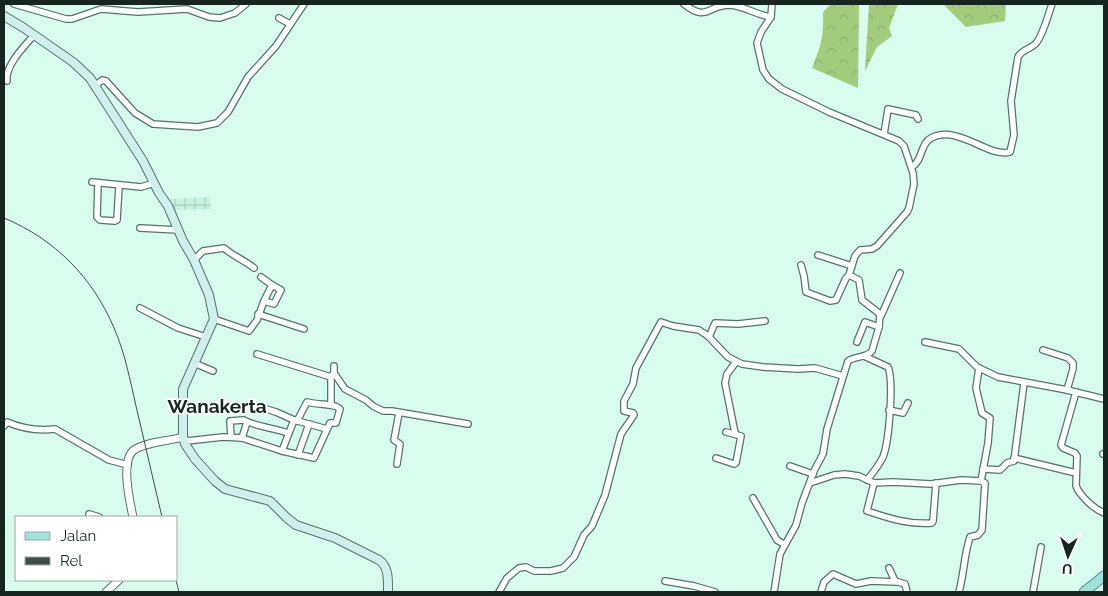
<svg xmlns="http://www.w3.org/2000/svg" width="1108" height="596" font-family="Raleway,sans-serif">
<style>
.industrial{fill:url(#industrial-grid)}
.forest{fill:url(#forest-crowns)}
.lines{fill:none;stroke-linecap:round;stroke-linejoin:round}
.minor-casing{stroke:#537468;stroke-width:8}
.tertiary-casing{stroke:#537468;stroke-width:9}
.secondary-casing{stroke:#537468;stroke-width:10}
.primary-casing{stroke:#48928b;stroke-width:11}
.minor{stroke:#fff;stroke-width:5.5}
.tertiary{stroke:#fff;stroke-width:7}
.secondary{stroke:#d0f0ee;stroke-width:8}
.primary{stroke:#a1e1dc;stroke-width:9}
.rail{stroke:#3e5049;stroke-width:1}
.labels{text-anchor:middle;stroke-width:4;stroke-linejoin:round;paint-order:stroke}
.quarter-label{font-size:19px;font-weight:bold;fill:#172520;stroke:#fff}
</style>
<defs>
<pattern id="industrial-grid" width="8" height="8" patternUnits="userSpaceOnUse" patternTransform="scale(1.25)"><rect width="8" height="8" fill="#c6f3e1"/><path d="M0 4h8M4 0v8" fill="none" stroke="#a9d0c1"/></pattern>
<pattern id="forest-crowns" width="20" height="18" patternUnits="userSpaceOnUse" patternTransform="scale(1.25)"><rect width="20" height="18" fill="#a4cc7d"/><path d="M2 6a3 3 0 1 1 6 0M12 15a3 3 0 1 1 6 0" fill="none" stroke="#8caf6c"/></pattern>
</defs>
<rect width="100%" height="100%" fill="#d8fcee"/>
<polygon class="industrial" points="209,197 211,209 174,210 170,199"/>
<g class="forest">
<path d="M831 4H859L858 88 812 68C821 46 824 36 823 12Z"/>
<polygon points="869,4 898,4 889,28 892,36 877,47 865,71"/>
<polygon points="943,4 1006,4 1005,21 966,27"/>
</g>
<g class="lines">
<g class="minor-casing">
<g id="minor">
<polyline points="14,4 66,19 72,19 101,9 138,12 187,9 209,17 220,18 235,13 246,4"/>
<path d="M684 4C707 22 707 6 728 5 743 5 756 15 771 17L761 32 757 43 763 70 769 79 782 89 829 112 899 141 904 146 913 173 914 184 909 208 907 212 877 246 872 249 860 250 855 256 849 275 859 280 862 300 880 314 879 327 872 351C866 358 855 356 848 361L827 429 823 454 814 471 802 503 796 525 780 554 774 592"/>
<polyline points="771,17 772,4"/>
<polyline points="279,18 290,24"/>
<path d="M7 81C5 65 24 47 34 35"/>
<polyline points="95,86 102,80 106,81 135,113 153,124 198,127 217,123 228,112 248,77 276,46 304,4"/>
<polyline points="884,134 888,109 916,115 918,119"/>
<path d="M912 167C923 160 920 144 931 138 958 124 988 158 1010 152L1014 135 1011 101 1018 57C1022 49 1032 49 1037 42 1044 32 1048 15 1052 4"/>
<polyline points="92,182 141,187 154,183"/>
<polyline points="98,183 97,217 100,220 115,221 117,220 119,186"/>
<polyline points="140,228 178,230"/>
<polyline points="818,255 852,266"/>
<path d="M194 260 203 251 224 248C233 256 244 260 254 268"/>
<polyline points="801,265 804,276 806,292 830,301 836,300 846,278 849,275"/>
<polyline points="261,277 272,285"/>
<polyline points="140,308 178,328 206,337"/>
<polyline points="258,314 304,329"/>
<polyline points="881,316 900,273"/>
<polyline points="214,319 249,331 257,320 264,301 274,304 281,290 272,285 264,301"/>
<polyline points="709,337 715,323 738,324 765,321"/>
<polyline points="857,342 865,322 879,327"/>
<polyline points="925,342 959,349 977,367 998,377 1067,390 1104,399"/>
<polyline points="1043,350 1068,358 1073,363 1073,369 1067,390"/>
<polyline points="257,354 331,377 331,405"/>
<path d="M864 356 888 367C894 382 889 442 883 457 879 465 873 473 867 480"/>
<polyline points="194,363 213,371"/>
<polyline points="334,366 334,373"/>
<polyline points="979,368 976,388 982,413 990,418 988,443 981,481"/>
<polyline points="331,377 334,373 345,389 366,400 373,406 383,411 392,411 468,424"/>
<path d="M1076 392 1061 445 1063 448 1075 453 1077 456 1076 486C1080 496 1094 509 1104 513"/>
<polyline points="256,406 276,412 294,420 327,429"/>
<polyline points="889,410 903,413 908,403"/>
<path d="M4 426 7 422C23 429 38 431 55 429L109 460 128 465"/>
<polyline points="735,433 725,383 727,374 736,362"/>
<path d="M183 437 187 441 223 437 242 438 282 451 314 458 330 423H336L340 409C334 403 317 405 307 402L297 421"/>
<path d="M231 437 230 421 244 420C250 425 278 429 288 433"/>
<polyline points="242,438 247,422"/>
<polyline points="282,451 294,420"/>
<polyline points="1103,454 1104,454"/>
<polyline points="298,455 309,424"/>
<polyline points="716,458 734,464 736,463 741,436 726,432"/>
<polyline points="1014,458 1076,473"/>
<polyline points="397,464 400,444 394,440 399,413"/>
<polyline points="790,466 813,474"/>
<polyline points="983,469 1000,470 1007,463 1014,461 1024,383"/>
<path d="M810 483 834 475 845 474 859 476 874 483 893 482 931 484 961 480 981 481 985 483 982 530 978 535 970 537C964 555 964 574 959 592"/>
<path d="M874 483 867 511C888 518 909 525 932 523L933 521 936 483"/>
<polyline points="753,498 777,540 785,545"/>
<polyline points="89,514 99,517"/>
<polyline points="889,568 895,581 905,584 907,592"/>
<polyline points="665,581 694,586 715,592"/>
<polyline points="499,592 507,578 519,568 526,567 534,571 551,571 563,568 574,557 584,535 592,526 605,495 621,434 634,415 633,413 624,411 624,401 633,384 636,368 661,322 673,326 699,330 708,336 728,357 742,364 763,367 798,369 815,368 843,376"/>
<polyline points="821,592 824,582 833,574 856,584 871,581 896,582"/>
<polyline points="1033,592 1041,547"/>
</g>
</g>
<g class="tertiary-casing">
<g id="tertiary">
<path d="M133 517C130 503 120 460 134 450 145 442 170 441 183 437"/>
<polyline points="106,592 119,580"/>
</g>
</g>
<g class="secondary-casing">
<path id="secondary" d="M4 16 24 28 73 62 90 78 143 161 159 193 168 206 183 241 194 260 209 295 214 319 183 389V437L185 444 195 459 215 481 225 489 270 501 287 518 296 525 335 538 379 560C389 567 388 580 388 592"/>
</g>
<g class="primary-casing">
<polyline id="primary" points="1084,592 1104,576"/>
</g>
<use href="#minor" class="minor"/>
<use href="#tertiary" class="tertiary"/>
<use href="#secondary" class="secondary"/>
<use href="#primary" class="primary"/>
<g class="rail">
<path d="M4 218C55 239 93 278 114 328 125 353 130 380 136 406 145 443 153 480 162 517"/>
<polyline points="176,580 179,592"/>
</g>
</g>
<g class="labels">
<g class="quarter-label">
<text x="217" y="413">Wanakerta</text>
</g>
</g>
<rect width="1108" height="596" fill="none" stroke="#172520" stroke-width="10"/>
<rect x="15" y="516" width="162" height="65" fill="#ffffff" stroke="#a2a8a6"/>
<rect x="25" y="532" width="25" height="8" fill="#a1e1dc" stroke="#a2a8a6"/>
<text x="60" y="541" font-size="15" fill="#172520">Jalan</text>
<rect x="25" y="557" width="25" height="8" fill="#3e5049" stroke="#a2a8a6"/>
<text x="60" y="566" font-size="15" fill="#172520">Rel</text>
<g transform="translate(1068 556) rotate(183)" stroke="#ffffff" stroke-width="4" paint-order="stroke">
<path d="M0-4L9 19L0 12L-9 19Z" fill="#172520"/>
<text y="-8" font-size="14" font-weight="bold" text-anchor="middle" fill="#172520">U</text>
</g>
</svg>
